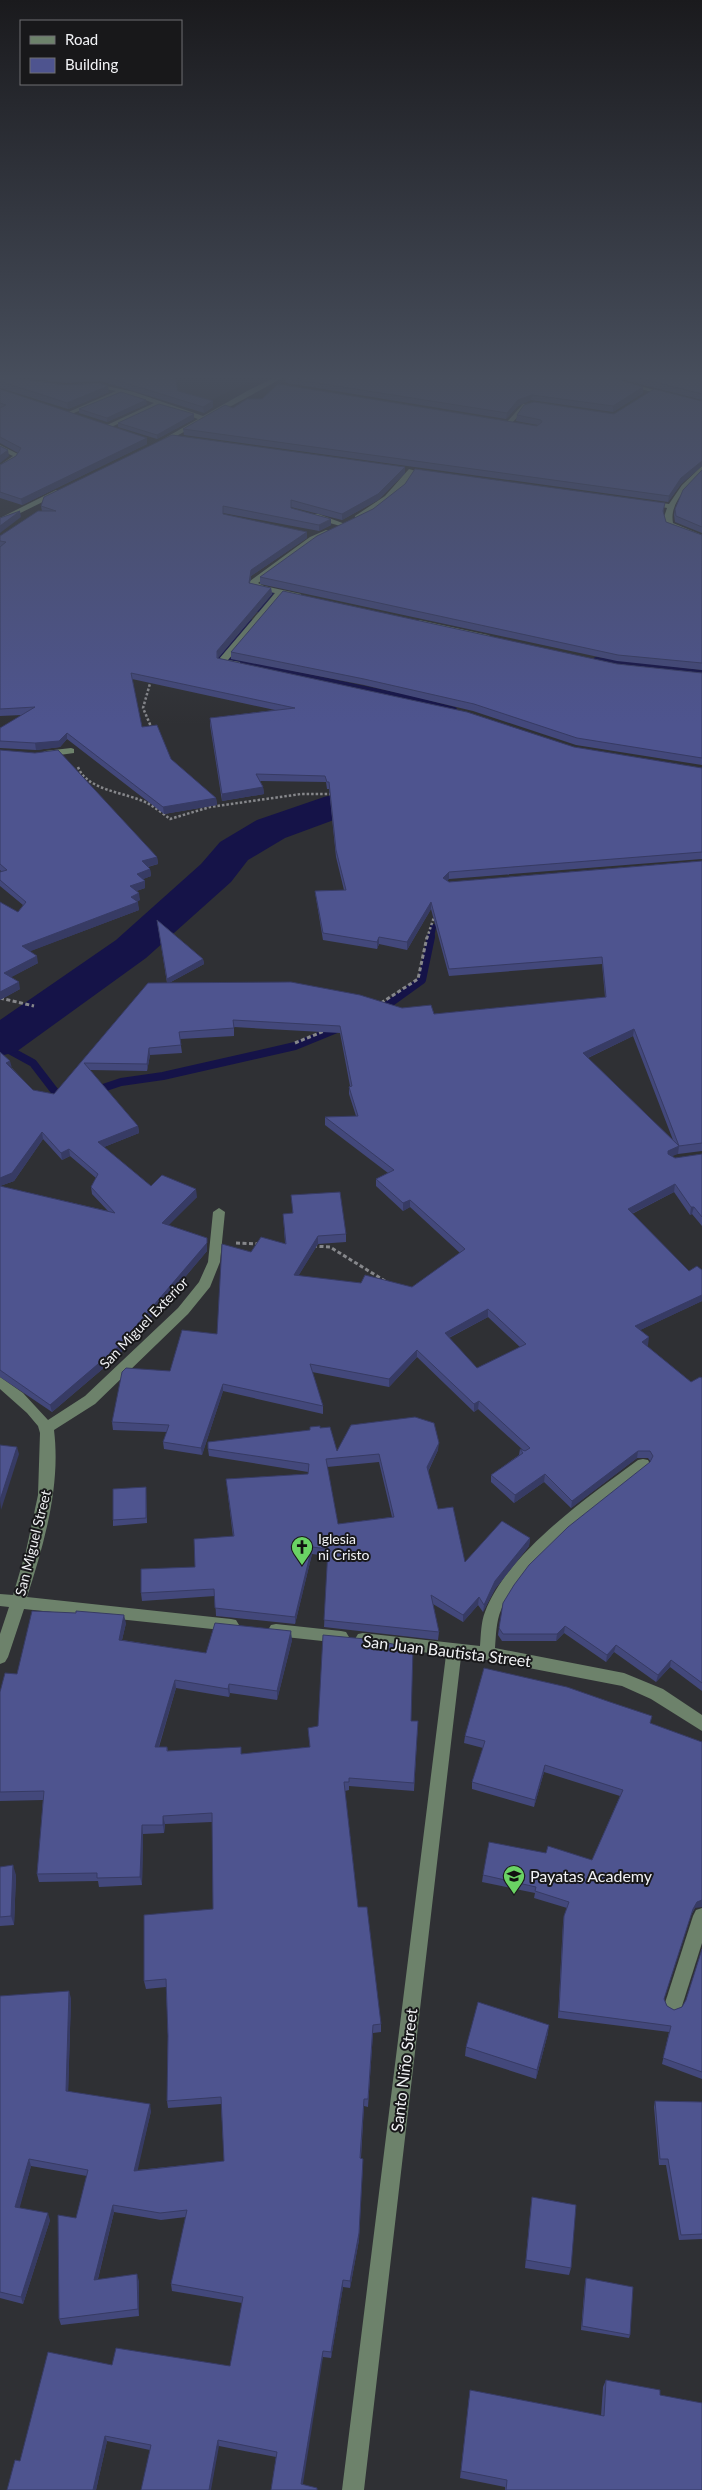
<svg xmlns="http://www.w3.org/2000/svg" width="702" height="2490" font-family="Lato,sans-serif">
<style>
.built{fill:#373943}
.lines{fill:none;stroke-linecap:round;stroke-linejoin:round}
.stream-far2{stroke:#151348;stroke-width:5}
.stream-far1{stroke:#151348;stroke-width:6}
.stream{stroke:#151348;stroke-width:8}
.river{fill:#151348;fill-rule:evenodd}
.path-far1{stroke:#86878b;stroke-width:2.5;stroke-dasharray:2.5 2;stroke-linecap:butt}
.path{stroke:#86878b;stroke-width:3;stroke-dasharray:4 2.5;stroke-linecap:butt}
.minor{fill:#6d826b;fill-rule:evenodd}
.wall{fill:#43487b;fill-rule:evenodd}
.shaded-wall{fill:#373b64}
.building{fill:#4e548f;stroke:#373b64;fill-rule:evenodd}
.labels{text-anchor:middle;stroke-width:4;stroke-linejoin:round;paint-order:stroke}
.street-label{font-size:14px;fill:#f1f2f5;stroke:#18181a}
.poi-label{font-size:14px;fill:#f1f2f5;stroke:#18181a;text-anchor:start}
.near-street-label{font-size:16px;fill:#f1f2f5;stroke:#18181a}
.near-poi-label{font-size:16px;fill:#f1f2f5;stroke:#18181a;text-anchor:start}
</style>
<rect width="100%" height="100%" fill="#2f3034"/>
<polygon class="built" points="112,376 263,376 202,404"/>
<g class="lines">
<g class="stream-far2">
<polyline points="259,610 272,592"/>
<polyline points="249,624 251,622"/>
</g>
<g class="stream-far1">
<polyline points="219,658 215,657 229,648 250,623"/>
<polyline points="228,660 408,698 454,710"/>
<polyline points="596,660 702,673"/>
<polyline points="431,938 433,927"/>
</g>
<g class="stream">
<polyline points="379,1011 422,980 431,937"/>
<polyline points="0,1045 33,1063 56,1093 64,1094"/>
<polyline points="94,1091 121,1082 163,1076 295,1046 339,1028"/>
</g>
<polygon class="river" points="394,780 408,784 414,792 408,800 350,814 285,838 248,860 231,882 146,958 16,1052 0,1056 0,1020 116,940 201,864 220,842 257,820 324,797"/>
<g class="path-far1">
<polyline points="151,680 143,708 152,729"/>
<path d="M78 767C87 791 126 792 147 803 155 807 163 814 170 819L210 807 301 794H332"/>
<polyline points="427,938 435,914"/>
</g>
<g class="path">
<polyline points="0,998 34,1006"/>
<polyline points="381,1003 418,979 427,937"/>
<polyline points="295,1043 324,1031"/>
<polyline points="236,1243 260,1244"/>
<polyline points="313,1246 330,1247 385,1281"/>
</g>
<g class="minor">
<polygon points="278,376 286,376 160,445 158,444 158,442 198,419 160,405 109,428 105,428 105,426 154,403 123,393 69,415 64,414 116,391 91,386 93,383 134,392 203,416 249,390"/>
<polygon points="591,376 602,376 670,394 667,396"/>
<polygon points="538,403 540,404 540,406 527,407 510,425 505,424 523,404"/>
<polygon points="0,445 20,455 16,461 0,470 0,465 13,456 0,450"/>
<path d="M702 466V472C689 486 669 502 673 523L702 535V540L666 526 664 517 667 508 645 503 649 501 669 504 682 485Z"/>
<path d="M409 469 416 471C405 485 374 521 355 520V516L385 496Z"/>
<polygon points="56,490 63,492 0,523 0,518"/>
<polygon points="312,514 318,514 348,525 344,527 312,518"/>
<polygon points="326,530 333,532 316,541 258,583 264,586 301,594 301,598 282,595 228,660 240,662 240,666 219,663 219,659 275,593 258,590 250,585 250,581 310,537"/>
<polygon points="419,620 488,635 492,637 488,639 422,624 418,622"/>
<polygon points="71,748 74,749 74,753 45,757 40,754 45,751"/>
<path d="M219 1208 225 1212 220 1262 210 1287 188 1314 95 1404 54 1430C61 1486 44 1544 27 1597L231 1619 236 1620 239 1625 236 1630 231 1631 24 1609 8 1657 5 1662 0 1664V1634L9 1607 0 1606V1594L13 1595 26 1551 38 1495 40 1433 38 1426 27 1413 0 1389V1377L23 1393 48 1420 85 1396 178 1308 199 1282 208 1262 213 1212Z"/>
<path d="M643 1459 648 1460 650 1464 648 1468C604 1501 522 1560 501 1610 496 1622 496 1636 495 1648L624 1673 663 1689 702 1715V1731L651 1699 622 1686 487 1660 461 1657 364 2490H342L446 1655 363 1645 358 1644 355 1639 358 1634 363 1633 480 1646C481 1634 481 1622 485 1612 508 1552 588 1497 638 1460Z"/>
<polygon points="276,1624 341,1631 346,1632 349,1637 346,1642 341,1643 276,1636 271,1635 268,1630 271,1625"/>
<polygon points="702,1908 702,1943 682,2006 679,2012 673,2015 667,2012 664,2006 693,1916 696,1910"/>
</g>
</g>
<g class="wall">
<polygon points="0,376 109,392 68,409 0,388"/>
<polygon points="10,376 175,376 178,391 213,401 213,407 204,413 101,381 66,383"/>
<polygon points="608,376 702,376 702,400"/>
<polygon points="285,379 298,381 298,385 286,383"/>
<polygon points="298,380 643,393 613,412 531,400 518,406 506,419 299,385"/>
<polygon points="0,389 147,444 22,505 0,498 0,465 16,456 18,453 0,443"/>
<polygon points="702,401 702,466 681,484 668,502 184,435 183,429 233,408 537,426 538,425 516,421 517,415 614,414"/>
<polygon points="147,404 107,422 79,413 79,409"/>
<polygon points="194,419 157,439 118,427 118,423"/>
<path d="M405 467V473L378 500 342 520 291 507V508L331 525 319 531 223 513V514L307 538 251 576 250 583 271 588 272 594 218 658 574 747 702 768V859L449 879 447 880 449 882 702 861V1151L678 1154V1153L672 1156 675 1158 702 1154V1226L692 1214 690 1215 674 1192 632 1214 689 1271 702 1270V1301L640 1330 648 1345 647 1346 691 1382 702 1378V1691L670 1667 656 1682 614 1652 606 1662 564 1633 556 1641H502L498 1635 499 1628 651 1462 648 1458H637L571 1508 544 1482 514 1503 491 1482V1475L519 1455 520 1449 523 1450 478 1409 474 1412 417 1357 389 1387 312 1372 323 1406V1414L223 1391 202 1455 164 1449 163 1442 167 1432 113 1430 112 1422 170 1371 217 1334 251 1252 285 1243 283 1214H293L291 1195 346 1234V1242L318 1244 298 1276 361 1283 412 1287 460 1253 410 1207 403 1211 376 1186V1179L388 1173 325 1125V1117L356 1116 349 1094V1087L350 1086 340 1033 234 1027V1036L180 1039 182 1053 150 1055 147 1071 90 1070 138 1126 139 1133 104 1147 151 1186 197 1197 168 1225 207 1238V1251L119 1355 52 1412 0 1377V1186L108 1211 92 1194 91 1187 96 1178 70 1156 62 1160 43 1139 14 1181 0 1186 12 1068 33 1090 54 1094 148 983H167L157 920 203 959 204 964 169 983 402 1008 434 1014 605 997 602 964 449 976 431 909 407 950 379 944 377 949 323 940 316 898 315 891 344 890 336 857 329 789H327L326 782 260 781 263 787 264 794 222 801 210 725V718L275 710 132 679 142 727 171 759 216 798 217 805 164 814 67 739 60 747 36 750 0 748V728L22 715 0 716V536L42 511 41 506ZM633 1036 673 1140 588 1058ZM488 1317 520 1347 477 1368 449 1338Z"/>
<polygon points="702,470 702,533 675,522 674,515 675,509"/>
<polygon points="665,503 663,513 666,522 702,535 702,670 617,661 260,584 260,577"/>
<polygon points="231,652 617,664 702,673 702,765 576,745 473,711 364,685 231,659"/>
<polygon points="0,750 157,857 158,864 148,867 150,869 151,876 143,879 145,888 136,891 140,900 137,901 139,910 30,951 38,963 11,977 20,989 0,1000 18,912 23,905 0,886 0,872 2,872 0,870"/>
<path d="M320 1428 337 1451 438 1450 428 1472 438 1509 465 1562 530 1538 529 1546 495 1589 483 1612 478 1605 463 1622 433 1604 439 1632 438 1640 324 1627 328 1556 312 1554 295 1624 216 1616 215 1596 142 1601 141 1593 195 1567 233 1537 226 1479 308 1474V1472L209 1456 208 1449ZM379 1462 392 1517 338 1524 327 1467Z"/>
<polygon points="146,1487 147,1523 113,1526 113,1520"/>
<polygon points="126,1623 122,1640 206,1653 292,1640 277,1700 230,1693 229,1697 176,1688 159,1747 167,1747 168,1751 242,1754 310,1747 308,1728 411,1721 418,1721 414,1791 349,1786 349,1790 345,1791 358,1907 381,2024 381,2032 373,2033 368,2107 364,2106 361,2158 359,2240 350,2288 343,2287 331,2358 323,2357 271,2490 276,2457 219,2446 150,2450 107,2441 96,2490 7,2490 20,2461 112,2365 230,2366 242,2303 172,2291 171,2284 186,2217 161,2220 114,2212 98,2279 139,2281 139,2316 61,2325 59,2319 76,2218 87,2176 31,2166 19,2208 50,2220 23,2304 0,2298 0,1996 71,1998 68,2091 151,2111 137,2170 224,2161 221,2104 168,2108 167,2101 168,2036 166,1987 146,1989 144,1981 213,1909 212,1822 165,1824 164,1833 143,1834 142,1885 99,1887 98,1881 39,1882 37,1874 43,1800 0,1801 0,1692 17,1674"/>
<polygon points="652,1716 650,1723 695,1908 691,1915 664,1999 667,2006 674,2010 682,2007 686,2000 702,1949 702,2079 662,2064 669,2032 558,2018 563,1922 564,1916 567,1908 534,1898 535,1893 482,1882 483,1875 546,1853 592,1860 620,1796 544,1772 534,1807 472,1789 472,1782 483,1748 464,1743 465,1736"/>
<polygon points="0,1867 16,1875 14,1925 0,1926"/>
<polygon points="548,2033 536,2079 465,2056 466,2047"/>
<polygon points="655,2101 702,2102 702,2239 679,2240 666,2165 659,2165 654,2107"/>
<polygon points="532,2197 571,2268 569,2275 525,2268 531,2205"/>
<polygon points="586,2278 630,2335 629,2338 581,2330 585,2282"/>
<polygon points="606,2380 660,2395 702,2490 505,2490 505,2487 460,2478 469,2398 601,2416 603,2387"/>
</g>
<g class="shaded-wall">
<polygon points="108,386 109,392 68,409 67,403"/>
<polygon points="643,387 643,393 613,412 613,406"/>
<polygon points="532,395 531,400 518,406 506,419 507,413 518,400"/>
<polygon points="146,400 147,404 107,422 107,418"/>
<polygon points="213,401 213,407 204,413 203,407"/>
<polygon points="194,414 194,419 157,439 157,435"/>
<polygon points="147,438 147,444 22,505 21,499"/>
<polygon points="8,450 9,456 0,463 0,456"/>
<polygon points="702,461 702,466 681,484 668,502 669,496 681,478"/>
<polygon points="405,467 405,473 378,500 342,520 342,514"/>
<polygon points="20,511 21,517 0,533 0,526"/>
<polygon points="331,519 331,525 319,531 319,525"/>
<polygon points="307,532 307,538 251,576 249,589 249,583 251,570"/>
<polygon points="271,588 272,594 218,658 217,651"/>
<polygon points="67,733 67,739 60,747 36,750 35,743"/>
<polygon points="263,787 264,794 222,801 222,794"/>
<polygon points="216,798 217,805 164,814 163,807"/>
<polygon points="157,857 158,864 142,868 142,861"/>
<polygon points="150,869 151,876 138,881 137,874"/>
<polygon points="449,872 449,879 442,885 443,878"/>
<polygon points="145,881 145,888 131,893 130,886"/>
<polygon points="139,893 140,900 132,904 131,897"/>
<polygon points="138,902 139,910 23,954 22,946"/>
<polygon points="431,902 431,909 407,950 407,942"/>
<polygon points="379,937 379,944 377,949 377,942"/>
<polygon points="37,956 38,963 6,980 4,973"/>
<polygon points="203,959 204,964 167,984 167,979"/>
<polygon points="19,982 20,989 0,1000 0,992"/>
<polygon points="634,1029 633,1036 583,1060 583,1053"/>
<polygon points="149,1048 150,1055 147,1071 147,1064"/>
<polygon points="10,1061 12,1068 6,1063"/>
<polygon points="138,1126 139,1133 99,1149 98,1142"/>
<polygon points="42,1132 43,1139 14,1181 0,1186 0,1178"/>
<polygon points="679,1146 678,1154 667,1158 668,1151"/>
<polygon points="69,1149 70,1156 62,1160 61,1153"/>
<polygon points="675,1184 674,1192 627,1216 628,1209"/>
<polygon points="196,1189 197,1197 163,1231 162,1223"/>
<polygon points="410,1200 410,1207 403,1211 403,1203"/>
<polygon points="691,1207 694,1207 692,1214 690,1215"/>
<polygon points="318,1236 318,1244 294,1283 294,1275"/>
<polygon points="207,1238 207,1251 119,1355 52,1412 50,1405"/>
<polygon points="702,1295 702,1301 634,1333 635,1326"/>
<polygon points="488,1309 488,1317 444,1340 445,1333"/>
<polygon points="649,1337 648,1345 641,1349 642,1342"/>
<polygon points="417,1350 417,1357 389,1387 389,1379"/>
<polygon points="223,1384 223,1391 202,1455 201,1448"/>
<polygon points="479,1401 478,1409 474,1412 474,1404"/>
<polygon points="439,1443 438,1450 426,1475 427,1467"/>
<polygon points="17,1447 19,1454 1,1510 0,1500"/>
<polygon points="638,1451 637,1458 571,1508 572,1501"/>
<polygon points="545,1474 544,1482 514,1503 515,1495"/>
<polygon points="530,1538 529,1546 495,1589 483,1612 484,1605 495,1581"/>
<polygon points="312,1547 312,1554 295,1624 295,1617"/>
<polygon points="479,1597 478,1605 463,1622 463,1615"/>
<polygon points="124,1615 126,1623 120,1648 119,1640"/>
<polygon points="565,1626 564,1633 556,1641 557,1634"/>
<polygon points="291,1631 292,1640 277,1700 277,1691"/>
<polygon points="616,1645 614,1652 606,1662 607,1655"/>
<polygon points="671,1660 670,1667 656,1682 658,1675"/>
<polygon points="175,1680 176,1688 156,1755 155,1747"/>
<polygon points="229,1684 230,1693 229,1697 228,1689"/>
<polygon points="545,1765 544,1772 534,1807 535,1800"/>
<polygon points="163,1816 165,1824 164,1833 163,1825"/>
<polygon points="142,1825 143,1834 142,1885 140,1877"/>
<polygon points="13,1865 16,1875 14,1925 11,1916"/>
<polygon points="702,1900 702,1907 695,1908 691,1915 693,1909 697,1902"/>
<polygon points="69,1991 71,1998 68,2098 66,2091"/>
<polygon points="549,2025 548,2033 536,2079 537,2070"/>
<polygon points="150,2104 151,2111 136,2178 134,2171"/>
<polygon points="29,2159 31,2166 18,2214 15,2207"/>
<polygon points="363,2166 359,2240 350,2288 350,2281"/>
<polygon points="113,2205 114,2212 96,2286 94,2280"/>
<polygon points="48,2213 50,2220 23,2304 21,2297"/>
<polygon points="137,2274 139,2281 139,2316 138,2309"/>
<polygon points="343,2280 343,2287 331,2358 331,2352"/>
<polygon points="323,2351 323,2357 302,2490 301,2484"/>
<polygon points="105,2436 107,2441 96,2490 93,2490"/>
<polygon points="218,2440 219,2446 211,2490 209,2490"/>
</g>
<g class="building">
<polygon points="0,376 65,385 99,383 108,386 67,403 0,381"/>
<polygon points="58,376 82,376 65,377"/>
<polygon points="103,376 175,376 178,391 213,401 203,407"/>
<polygon points="289,376 296,376 298,381 285,379"/>
<polygon points="304,376 608,376 643,387 613,406 532,395 518,400 507,413 298,380"/>
<polygon points="631,376 702,376 702,394"/>
<polygon points="278,384 537,426 542,422 541,420 517,415 524,405 534,402 614,414 654,389 702,401 702,461 681,478 669,496 183,429 225,405 233,408 247,399 262,399"/>
<polygon points="0,389 147,438 21,499 0,492 0,465 16,456 21,448 0,437 0,408 6,405 0,403"/>
<polygon points="121,392 146,400 107,418 79,409"/>
<polygon points="159,404 194,414 157,435 118,423"/>
<path d="M172 435 405 467 378 494 342 514 291 500V508L331 519 319 525 223 506V514L307 532 251 570 249 583 271 588 217 651V658L467 712 574 747 702 768V852L449 872 443 878 449 882 702 861V1143L679 1146 634 1029 583 1053 679 1146 668 1151V1154L675 1158 702 1154V1217L694 1207H691L675 1184 628 1209 689 1271 697 1266 702 1270V1295L635 1326 649 1337 642 1342 691 1382 700 1377 702 1378V1683L671 1660 658 1675 616 1645 607 1655 565 1626 557 1634H503L499 1628 503 1603 514 1585 529 1565 568 1527 650 1462 653 1456 650 1451H638L572 1501 545 1474 515 1495 491 1475 523 1453 520 1449 525 1451 530 1448 479 1401 474 1404 417 1350 389 1379 310 1364 323 1406 223 1384 201 1448 163 1442 169 1425 112 1422 122 1372 126 1368 170 1371 182 1330 217 1334 222 1244 251 1252 261 1237 286 1244 283 1214 293 1213 291 1195 340 1192 346 1234 318 1236 294 1275 361 1283 365 1275 412 1287 465 1249 410 1200 403 1203 376 1179 394 1170 325 1117 358 1116 349 1087 352 1086 340 1026 233 1020 234 1028 179 1032 181 1045 149 1048 147 1064 84 1063 138 1126 98 1142 151 1186 162 1175 196 1189 162 1223 207 1238V1243L118 1347 50 1405 0 1370V1186L115 1213 91 1187 98 1174 69 1149 61 1153 42 1132 12 1173 0 1178V1052L10 1061 6 1063 33 1090 54 1094 148 983 291 982 360 995 402 1008 431 1005 434 1014 606 997 602 957 449 969 431 902 407 942 379 937 377 942 323 933 315 891 346 890 336 850 329 782H327L325 776 256 774 263 787 222 794 210 718 295 708 131 673 142 727 157 725 171 759 216 798 163 807 67 733 59 741 35 743 0 741V728L35 707 0 709V547L6 542 0 541V536L38 511H56L41 506 44 497ZM488 1309 526 1344 477 1368 445 1333Z"/>
<polygon points="0,446 8,450 0,456"/>
<polygon points="415,469 665,503 663,511 666,522 702,535 702,663 618,655 260,577 317,536 373,509 405,484"/>
<polygon points="702,470 702,527 676,516 675,509 683,490"/>
<polygon points="20,511 0,526 0,518"/>
<polygon points="283,591 617,664 702,673 702,758 577,738 474,704 364,679 231,652"/>
<polygon points="0,750 35,753 58,750 157,857 142,861 150,869 137,874 145,881 130,886 139,893 131,897 138,902 22,946 37,956 4,973 19,982 0,992 0,902 18,912 26,902 0,880 0,872 7,870 0,864"/>
<polygon points="157,920 203,959 167,979"/>
<path d="M415 1417 434 1423 439 1443 427 1467 438 1509 453 1507 465 1562 502 1521 530 1538 495 1581 484 1605 479 1597 463 1615 431 1595 439 1632 324 1620 328 1549 312 1547 295 1617 215 1608 214 1589 141 1593V1569L195 1567 194 1539 234 1536 226 1479 308 1474 309 1464 208 1449V1442L310 1430V1427L320 1426V1428L330 1427 337 1451 351 1425ZM379 1454 394 1517 338 1524 326 1459Z"/>
<polygon points="0,1445 17,1447 0,1500"/>
<polygon points="146,1487 146,1518 113,1520 113,1489"/>
<polygon points="32,1611 76,1613 76,1611 124,1615 119,1640 206,1653 215,1623 291,1631 277,1691 229,1684 228,1689 175,1680 155,1747 167,1747 167,1751 241,1747 241,1754 310,1747 308,1728 318,1726 323,1635 376,1640 413,1649 411,1721 418,1721 414,1783 349,1778 349,1782 344,1782 358,1907 367,1907 381,2024 373,2025 368,2099 364,2099 360,2158 363,2159 359,2233 350,2281 343,2280 331,2352 323,2351 301,2484 317,2488 317,2490 271,2490 277,2452 218,2440 209,2490 141,2490 151,2445 105,2436 93,2490 7,2490 15,2460 20,2461 48,2352 112,2365 116,2348 230,2366 243,2297 171,2284 187,2210 160,2213 113,2205 94,2280 137,2274 138,2309 59,2319 58,2215 76,2218 88,2170 29,2159 15,2207 48,2213 21,2297 0,2292 0,1996 69,1991 66,2091 150,2104 134,2171 224,2161 221,2097 167,2101 168,2036 166,1979 144,1981 144,1915 213,1909 212,1813 163,1816 163,1825 142,1825 140,1877 97,1878 97,1873 37,1874 44,1791 0,1792 0,1692 5,1673 17,1674"/>
<polygon points="484,1668 567,1687 610,1702 652,1716 650,1723 702,1742 702,1900 697,1902 693,1909 664,1999 667,2006 674,2010 682,2007 686,2000 702,1949 702,2072 663,2058 671,2026 559,2011 564,1916 569,1902 535,1891 536,1887 483,1875 489,1842 546,1853 548,1846 592,1860 623,1790 545,1765 535,1800 472,1782 485,1741 465,1736"/>
<polygon points="13,1865 11,1916 0,1917 0,1867"/>
<polygon points="478,2002 549,2025 537,2070 466,2047"/>
<polygon points="655,2101 702,2102 702,2234 681,2235 668,2159 660,2159"/>
<polygon points="532,2197 576,2205 571,2268 526,2260"/>
<polygon points="586,2278 633,2287 630,2335 582,2326"/>
<polygon points="606,2380 660,2390 660,2395 702,2403 702,2490 506,2490 507,2480 461,2471 470,2390 604,2416"/>
</g>
<linearGradient id="sky" x2="0" y2="1"><stop stop-color="#1a1a1d"/><stop offset="0.52" stop-color="#474e5c"/><stop offset="1" stop-color="#474e5c" stop-opacity="0"/></linearGradient>
<rect width="702" height="725" fill="url(#sky)"/>
<defs>
<g id="church-pin" transform="scale(1.125)"><path d="M0 17L-7.5 6A9.5 9.5 0 1 1 7.5 6Z" fill="#6ad364" stroke="#18181a"/><path d="M-1.2-6h2.4v3.5h3.3v2.4h-3.3V6h-2.4V-.1h-3.3v-2.4h3.3Z" fill="#111"/></g>
<g id="school-pin" transform="scale(1.125)"><path d="M0 17L-7.5 6A9.5 9.5 0 1 1 7.5 6Z" fill="#6ad364" stroke="#18181a"/><path d="M0-5L7-2L0 1L-7-2ZM-4 1L0 2.5L4 1V4Q0 6-4 4Z" fill="#111"/></g>
</defs>
<g fill-rule="evenodd">
<use href="#church-pin" x="302" y="1547"/>
<use href="#school-pin" x="514" y="1876"/>
</g>
<g class="labels">
<g class="street-label">
<text transform="translate(144 1323) rotate(-46)" y="5">San Miguel Exterior</text>
<text transform="translate(33 1543) rotate(-76)" y="5">San Miguel Street</text>
</g>
<g class="poi-label">
<text x="318" y="1544">Iglesia<tspan x="318" dy="16">ni Cristo</tspan></text>
</g>
<g class="near-street-label">
<text transform="translate(447 1651) rotate(7)" y="6">San Juan Bautista Street</text>
<text transform="translate(404 2070) rotate(-83)" y="6">Santo Niño Street</text>
</g>
<g class="near-poi-label">
<text x="530" y="1882">Payatas Academy</text>
</g>
</g>
<rect x="20" y="20" width="162" height="65" fill="#18181a" stroke="#6f6f72"/>
<rect x="30" y="36" width="25" height="8" fill="#6d826b" stroke="#6f6f72"/>
<text x="65" y="45" font-size="15" fill="#f1f2f5">Road</text>
<rect x="30" y="58" width="25" height="15" fill="#4e548f" stroke="#6f6f72"/>
<text x="65" y="70" font-size="15" fill="#f1f2f5">Building</text>
</svg>
